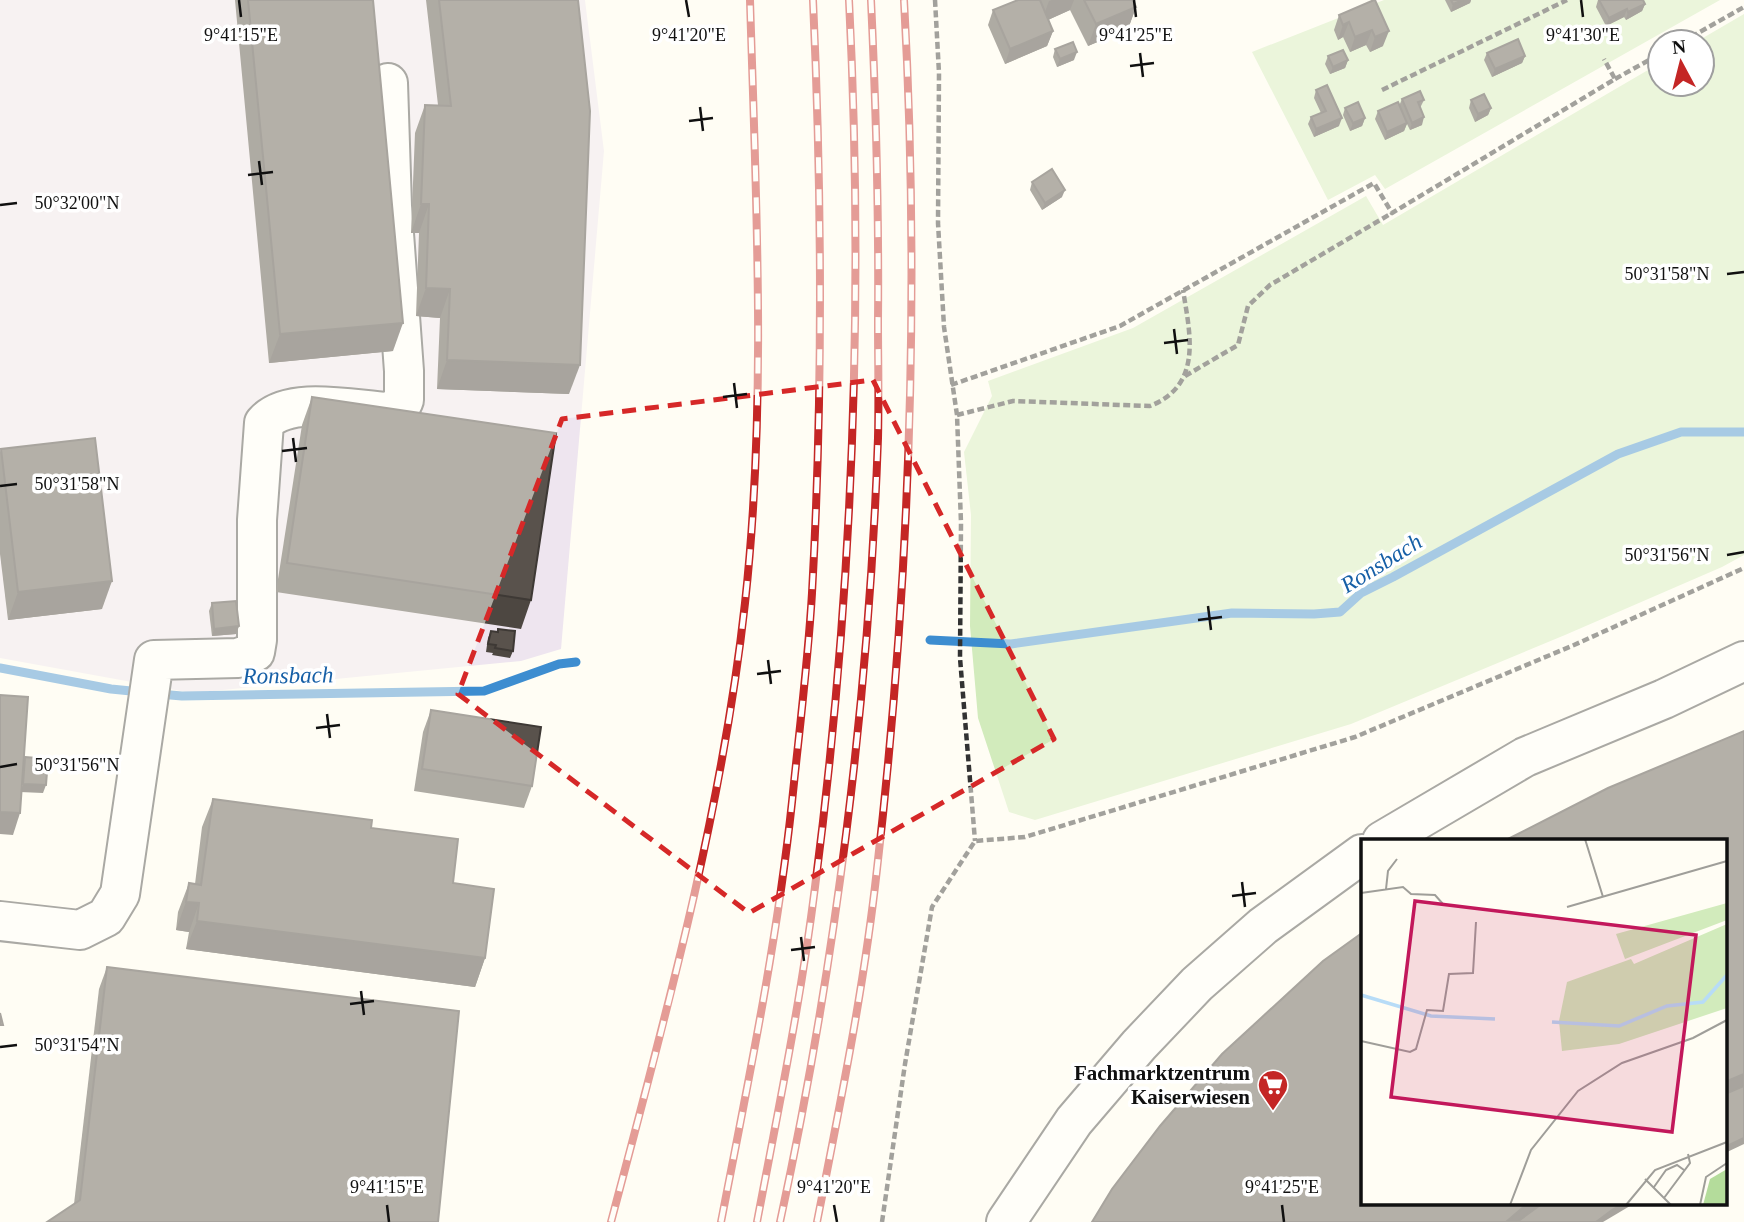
<svg xmlns="http://www.w3.org/2000/svg" width="1744" height="1222" font-family="'Times New Roman',serif">
<style>
.industrial{fill:#eee5ef}
.green{fill:#d2ebbc}
.lines{fill:none;stroke-linecap:round;stroke-linejoin:round}
.stream{stroke:#3d8dd0;stroke-width:9}
.minor-casing{stroke:#434343;stroke-width:42}
.path{stroke:#323232;stroke-width:4.5;stroke-dasharray:7 3.5;stroke-linecap:butt}
.minor{stroke:#fff;stroke-width:38}
.rail-casing{stroke:#c42625;stroke-width:8}
.rail{stroke:#fff;stroke-width:5;stroke-dasharray:16;stroke-linecap:butt}
.wall{fill:#4d4741}
.shaded-wall{fill:#3e3935}
.building{fill:#59524c;stroke:#3e3935;stroke-width:2}
.marked{fill:none;stroke:#d62828;stroke-width:5;stroke-dasharray:14 9;stroke-linejoin:round}
.ticks{fill:none;stroke:#101010;stroke-width:2.5}
.labels{text-anchor:middle;stroke-width:7;stroke-linejoin:round;paint-order:stroke}
.poi-label{font-size:21px;font-weight:bold;fill:#101010;stroke:#fff;text-anchor:end}
.water-label{font-size:23px;font-style:italic;fill:#165fa6;stroke:#fff}
.inset-river{fill:none;stroke:#b7dcf7;stroke-width:3.5}
.inset-road{fill:none;stroke:#9f9e99;stroke-width:2}
.view{fill:#c2185b;fill-opacity:0.15;stroke:#c2185b;stroke-width:3.5}
.inset-edge{fill:none;stroke:#101010;stroke-width:3.5}
.ticks-label{font-size:18px;text-anchor:middle;fill:#101010;stroke:#fff;stroke-width:7;stroke-linejoin:round;paint-order:stroke}
</style>
<rect width="100%" height="100%" fill="#fffdf4"/>
<polygon class="industrial" points="0,0 585,0 604,151 561,649 521,661 192,693 0,658"/>
<g class="green">
<polygon points="1384,0 1720,0 1385,189 1375,175 1328,200 1252,52"/>
<polygon points="1744,14 1744,555 1722,567 1565,635 1351,724 1035,820 1009,812 978,718 970,626 971,515 964,452 992,396 988,381 1133,328 1366,196 1383,225 1660,63 1660,84 1702,84 1702,42 1696,42"/>
</g>
<g class="lines">
<g class="stream">
<polyline points="930,640 1011,644 1232,613 1314,614 1340,612 1361,593 1393,577 1618,454 1681,432 1744,432"/>
<polyline points="0,668 111,689 141,692"/>
<polyline points="159,694 182,696 484,691 559,664 576,662"/>
</g>
<g class="minor-casing">
<g id="minor">
<polyline points="1382,841 1525,757 1664,699 1744,661"/>
<path d="M0 921 80 930 106 917 120 894 154 660 238 658 255 652 257 640V520L264 423C288 395 353 410 387 412L401 406 404 400V371L392 206 388 83"/>
<polyline points="1006,1222 1074,1121 1139,1045 1197,984 1263,926 1362,854"/>
</g>
</g>
<g class="path">
<polyline points="935,0 939,73 938,223 944,327 957,415 961,523 960,658 975,841"/>
<polyline points="1682,42 1744,7"/>
<polyline points="1615,79 1660,54"/>
<polyline points="1382,90 1567,0"/>
<polyline points="1185,376 1238,345 1248,306 1270,285 1392,213"/>
<polyline points="951,385 1120,326 1374,183 1392,213 1615,79 1604,59"/>
<path d="M957 415 1013 401 1150 406C1203 385 1190 334 1183 290"/>
<polyline points="882,1222 905,1064 932,907 975,841 1025,837 1355,737 1574,645 1744,568"/>
</g>
<use href="#minor" class="minor"/>
<g class="rail-casing">
<g id="rail">
<path d="M611 1222C665 1018 722 813 745 603 767 403 756 200 750 0"/>
<path d="M721 1222C748 1083 777 943 792 802 799 733 808 662 812 593 823 396 822 197 813 0"/>
<path d="M757 1222C778 1111 801 1000 815 887 853 593 864 296 849 0"/>
<path d="M780 1222C835 968 869 699 878 438 879 399 878 360 878 321 879 214 876 107 871 0"/>
<path d="M817 1222C840 1105 864 988 877 869 910 581 920 290 904 0"/>
</g>
</g>
<use href="#rail" class="rail"/>
</g>
<g class="wall">
<polygon points="235,0 373,0 393,351 269,363"/>
<polygon points="426,0 578,0 569,394 437,389 440,318 416,316 419,233 411,233 415,133 425,105 438,105"/>
<polygon points="1018,0 1133,0 1136,7 1128,29 1088,46 1070,10 1048,20 1053,31 1047,46 1005,64 988,25 993,10"/>
<polygon points="1374,0 1383,46 1370,52 1366,45 1350,52 1343,37 1338,40 1334,30 1339,15"/>
<polygon points="1445,0 1471,0 1470,3 1451,12"/>
<polygon points="1598,0 1643,0 1645,4 1642,11 1626,20 1624,17 1606,26 1596,7"/>
<polygon points="1055,49 1074,60 1057,67 1053,57"/>
<polygon points="1487,53 1525,56 1522,63 1492,77 1484,60"/>
<polygon points="1328,56 1348,60 1345,68 1330,74 1325,64"/>
<polygon points="1316,90 1339,126 1314,137 1308,124 1311,117 1321,113 1314,98"/>
<polygon points="1402,99 1424,100 1420,108 1422,125 1410,130 1407,124 1404,131 1385,140 1375,119 1378,111 1399,106"/>
<polygon points="1471,100 1491,108 1488,115 1475,122 1469,108"/>
<polygon points="1345,108 1365,118 1362,126 1350,131 1343,115"/>
<polygon points="1032,182 1062,197 1042,210 1030,190"/>
<polygon points="312,397 531,600 521,629 276,592 302,425"/>
<polygon points="1,449 102,609 8,620 0,554 0,452"/>
<polygon points="212,603 239,626 236,634 212,636 209,611"/>
<polygon points="491,631 513,651 510,658 492,655 493,653 486,652 488,638"/>
<polygon points="431,710 532,786 524,808 414,791 423,732"/>
<polygon points="213,799 371,828 453,883 485,958 475,987 186,949 189,932 176,930 178,912 189,883 195,884 202,827"/>
<polygon points="107,967 438,1222 74,1204 99,989"/>
</g>
<g class="shaded-wall">
<polygon points="1052,0 1074,0 1070,10 1041,23 1049,1"/>
<polygon points="1463,0 1471,0 1470,3 1451,12 1453,4"/>
<polygon points="1645,4 1642,11 1626,20 1628,12"/>
<polygon points="1136,7 1128,29 1088,46 1096,24"/>
<polygon points="1627,9 1624,17 1606,26 1609,18"/>
<polygon points="1349,22 1343,37 1338,40 1343,25"/>
<polygon points="1372,30 1366,45 1350,52 1355,37"/>
<polygon points="1053,31 1047,46 1005,64 1010,49"/>
<polygon points="1389,31 1383,46 1370,52 1375,37"/>
<polygon points="1077,52 1074,60 1057,67 1060,59"/>
<polygon points="1525,56 1522,63 1492,77 1495,69"/>
<polygon points="1348,60 1345,68 1330,74 1333,67"/>
<polygon points="1491,108 1488,115 1475,122 1478,114"/>
<polygon points="1424,117 1422,125 1410,130 1412,123"/>
<polygon points="1342,118 1339,126 1314,137 1316,129"/>
<polygon points="1365,118 1362,126 1350,131 1353,123"/>
<polygon points="1407,123 1404,131 1385,140 1387,132"/>
<polygon points="1065,190 1062,197 1042,210 1045,203"/>
<polygon points="421,204 429,204 419,233 411,233"/>
<polygon points="426,288 450,289 440,318 416,316"/>
<polygon points="403,323 393,351 269,363 280,334"/>
<polygon points="447,360 580,365 569,394 437,389"/>
<polygon points="112,581 102,609 8,620 18,592"/>
<polygon points="239,626 236,634 212,636 214,629"/>
<polygon points="23,784 46,785 43,793 20,792"/>
<polygon points="0,812 20,813 13,835 0,834"/>
<polygon points="186,902 199,903 189,932 176,930"/>
<polygon points="197,921 485,958 475,987 186,949"/>
<polygon points="1744,1074 1744,1093 1725,1101 1725,1082"/>
<polygon points="1744,1138 1744,1144 1725,1153 1725,1147"/>
<polygon points="1528,1203 1551,1203 1524,1222 1506,1222"/>
<polygon points="1625,1203 1635,1203 1603,1222 1596,1222 1612,1210"/>
</g>
<g class="building">
<polygon points="248,0 373,0 403,323 280,334"/>
<polygon points="439,0 578,0 590,111 580,365 447,360 450,289 426,288 429,204 421,204 425,105 451,106"/>
<polygon points="1018,0 1040,0 1053,31 1010,49 993,10"/>
<polygon points="1084,0 1133,0 1136,7 1096,24"/>
<polygon points="1374,0 1375,0 1389,31 1375,37 1372,30 1355,37 1349,22 1343,25 1339,15"/>
<polygon points="1451,0 1463,0 1453,4"/>
<polygon points="1599,0 1643,0 1645,4 1628,12 1627,9 1609,18"/>
<polygon points="1518,39 1525,56 1495,69 1487,53"/>
<polygon points="1073,42 1077,52 1060,59 1055,49"/>
<polygon points="1343,50 1348,60 1333,67 1328,56"/>
<polygon points="1327,85 1342,118 1316,129 1311,117 1326,111 1316,90"/>
<polygon points="1420,91 1424,100 1418,102 1424,117 1412,123 1402,99"/>
<polygon points="1484,94 1491,108 1478,114 1471,100"/>
<polygon points="1358,102 1365,118 1353,123 1345,108"/>
<polygon points="1398,102 1407,123 1387,132 1378,111"/>
<polygon points="1052,169 1065,190 1045,203 1032,182"/>
<polygon points="312,397 556,433 531,600 287,563"/>
<polygon points="95,438 112,581 18,592 1,449"/>
<polygon points="236,601 239,626 214,629 212,603"/>
<polygon points="498,629 515,631 513,651 495,648 496,645 488,644 491,631 498,632"/>
<polygon points="0,695 28,697 20,813 0,812"/>
<polygon points="431,710 541,727 532,786 422,769"/>
<polygon points="1744,731 1744,1074 1725,1082 1725,841 1504,841 1608,788"/>
<polygon points="25,757 48,759 46,785 23,784"/>
<polygon points="213,799 372,820 371,828 458,839 453,883 494,889 485,958 197,921 199,903 186,902 189,883 201,885"/>
<polygon points="1362,933 1362,1203 1528,1203 1506,1222 1092,1222 1112,1189 1160,1126 1222,1054 1323,961"/>
<polygon points="107,967 459,1011 438,1222 47,1222 80,1200"/>
<polygon points="0,1013 3,1025 0,1025"/>
<polygon points="1744,1086 1744,1138 1725,1147 1725,1094"/>
<polygon points="1543,1203 1625,1203 1612,1210 1596,1222 1517,1222"/>
</g>
<path d="M0 0H1744V1222H0ZM873 380 1054 739 749 913 458 694 562 419Z" fill="#fffdf4" fill-opacity=".55" fill-rule="evenodd"/>
<path class="marked" d="M873 380 1054 739 749 913 458 694 562 419Z"/>
<path class="ticks" d="M239 0 241 17M686 0 689 17M1134 0 1136 17M1581 0 1583 17M1140 53 1143 77M1130 66 1154 63M700 107 703 131M689 121 713 118M259 161 262 185M248 175 273 172M0 205 17 203M1727 274 1744 272M1174 329 1177 354M1164 343 1188 340M734 383 737 408M723 397 747 394M293 438 296 462M282 451 307 448M0 486 17 484M1727 555 1744 552M1208 606 1211 630M1198 620 1222 617M768 660 771 684M757 674 781 671M327 714 330 738M316 728 340 725M0 767 17 764M1242 882 1245 907M1232 896 1256 893M801 937 804 961M791 950 815 947M361 991 364 1015M350 1004 374 1001M0 1047 17 1045M387 1205 389 1222M834 1205 837 1222M1282 1205 1284 1222"/>
<defs>
<g id="supermarket-pin" transform="scale(1.575)"><path d="M0 17L-7.5 6A9.5 9.5 0 1 1 7.5 6Z" fill="#c42625" stroke="#fff"/><path d="M-6-5.5h2.5l.6 2H6L4.5 2H-2.5L-4.4-4H-6ZM-1.5 3.2a1.3 1.3 0 1 0 .1 0ZM3 3.2a1.3 1.3 0 1 0 .1 0Z" fill="#fff"/></g>
</defs>
<g fill-rule="evenodd">
<use href="#supermarket-pin" x="1273" y="1085"/>
</g>
<g class="labels">
<g class="poi-label">
<text x="1250" y="1080">Fachmarktzentrum<tspan x="1250" dy="24">Kaiserwiesen</tspan></text>
</g>
<g class="water-label">
<text transform="translate(1381 563) rotate(-32)" y="8">Ronsbach</text>
<text transform="translate(288 675) rotate(-1)" y="8">Ronsbach</text>
</g>
</g>
<g transform="translate(1361 839)">
<rect width="366" height="366" fill="#fffdf4"/>
<path d="M366 64V81L264 120 255 95ZM366 85V169L258 205 201 212 198 182 206 143 270 120 273 125Z" fill="#d2ebbc"/>
<path d="M366 330V366H342L349 340Z" fill="#b4dc9b"/>
<path class="inset-river" d="M0 156 70 177 134 180M191 183 258 187 306 167 342 163 366 136"/>
<path class="inset-road" d="M224 0 242 58M25 50 27 32 36 20M0 54 42 48 50 55 74 56 82 65M206 68 366 22M0 202 49 213 55 210 66 171 82 172 88 135 112 134 115 83M284 340 310 366M293 348 305 331 316 326 323 331M303 359 329 324 327 315M149 366 170 311 217 252 261 224 332 199 366 181M265 366 294 331 366 303M339 366 345 338 366 324"/>
<path class="view" d="M54 62 335 96 311 293 30 258Z"/>
<rect width="366" height="366" class="inset-edge"/>
</g>
<g class="ticks-label">
<text x="241" y="41">9°41'15"E</text>
<text x="689" y="41">9°41'20"E</text>
<text x="1136" y="41">9°41'25"E</text>
<text x="1583" y="41">9°41'30"E</text>
<text x="77" y="209">50°32'00"N</text>
<text x="1667" y="280">50°31'58"N</text>
<text x="77" y="490">50°31'58"N</text>
<text x="1667" y="561">50°31'56"N</text>
<text x="77" y="771">50°31'56"N</text>
<text x="77" y="1051">50°31'54"N</text>
<text x="387" y="1193">9°41'15"E</text>
<text x="834" y="1193">9°41'20"E</text>
<text x="1282" y="1193">9°41'25"E</text>
</g>
<g transform="translate(1681 63) rotate(353)"><circle r="33" fill="#ffffff" stroke="#9f9f9f" stroke-width="2"/>
<path d="M0-5L12 26L0 18L-12 26Z" fill="#c42625"/>
<text y="-10" font-size="19" font-weight="bold" text-anchor="middle" fill="#101010">N</text>
</g>
</svg>
